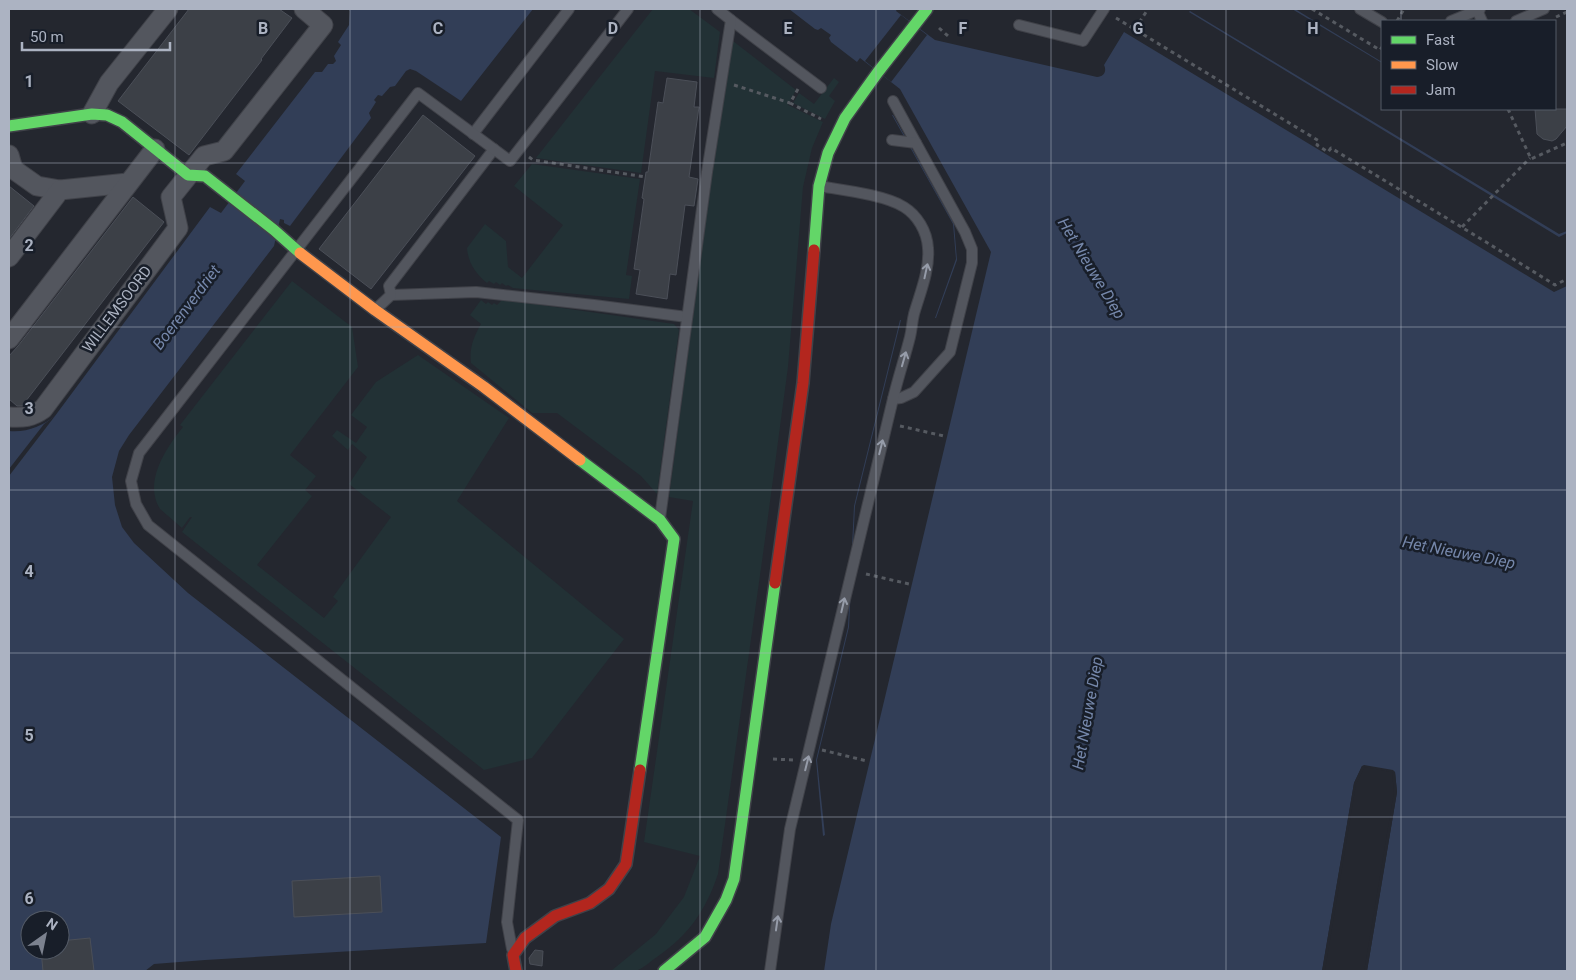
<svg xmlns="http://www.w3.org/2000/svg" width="1576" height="980" font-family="Roboto,sans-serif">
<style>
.green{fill:#223135}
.water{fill:#323e57;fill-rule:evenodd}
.pier{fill:#24272f}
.building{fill:#3c4047;stroke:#4b4f58}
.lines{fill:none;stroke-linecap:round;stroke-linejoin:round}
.lane-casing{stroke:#404249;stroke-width:12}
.street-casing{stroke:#404249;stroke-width:21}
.fast-casing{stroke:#404249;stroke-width:14}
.slow-casing{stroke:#404249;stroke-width:14}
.jam-casing{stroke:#404249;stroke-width:14}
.path{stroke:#565a61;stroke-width:3;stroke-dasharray:4 4;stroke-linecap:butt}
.lane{stroke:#53565e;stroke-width:10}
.street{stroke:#53565e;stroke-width:19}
.fast{stroke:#63d668;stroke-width:11}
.slow{stroke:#ff974d;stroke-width:11}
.jam{stroke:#b3261e;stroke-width:11}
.oneway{stroke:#969ca9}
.grid{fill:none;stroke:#acb3c2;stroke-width:1;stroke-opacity:0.55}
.labels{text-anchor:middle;stroke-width:5;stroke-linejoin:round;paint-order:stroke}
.street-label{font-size:15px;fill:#acb3c2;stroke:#181e29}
.water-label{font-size:16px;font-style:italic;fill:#7587aa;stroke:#181e29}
.grid-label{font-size:16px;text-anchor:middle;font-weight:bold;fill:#acb3c2;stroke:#181e29;stroke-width:5;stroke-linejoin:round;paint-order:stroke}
</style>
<rect width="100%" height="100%" fill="#24272f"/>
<g class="green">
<polygon points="653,9 689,9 720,32 714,78 655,71 641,173 536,158"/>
<path d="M733 41 796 90 788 105 823 122 812 148 803 187 788 367 763 554 718 874C706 910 689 935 657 957 651 961 645 967 638 970 631 973 619 971 611 971L656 934 684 897 700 856 644 842 693 501 669 497 712 173Z"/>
<polygon points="834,78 839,82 829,96 835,101 825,119 793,103 799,93 814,104"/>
<path d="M532 164 640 179 626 275 632 276 629 299 513 288 508 285 506 286 502 283 500 285 496 282 494 284 489 281 487 283C476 274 468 263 467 248L485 224 506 241 508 267 522 278 563 225 514 186Z"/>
<path d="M292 281 352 327 358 367 290 455 316 476 305 490 312 496 257 565 324 618 338 601 333 597 391 517 349 484 367 457 352 444 348 450 332 436 337 430 356 443 367 427 351 415 376 382 418 355 509 418 457 501 624 639 532 758 484 770 182 532 192 517H190L182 528 160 509C143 482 166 448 183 427L180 425Z"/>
<path d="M481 300 486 304 488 302 492 305 494 303 497 305 501 301 506 300 674 324 679 330 657 494 641 476 557 413H532L471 363C469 348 474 336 481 324L470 315Z"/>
</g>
<g class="water">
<path d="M348 9H533L461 101 416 71 410 69 406 71 395 86 390 87 382 96 378 95 374 100 376 102 369 113 371 118 290 226 284 223V220L280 219 274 246 129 435 119 451 112 477 115 505 122 527 134 543 188 593 501 837 486 943 205 960 154 964 145 971H9V431C26 433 42 426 55 416L210 207 221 213 245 181 236 174 315 72H322L328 64H333L336 61 334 56 341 45 338 42 349 25 350 11ZM30 920H60V950H30Z"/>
<path d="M789 9H897L896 11 935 40 1097 77C1104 77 1107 71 1104 65L1124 32 1554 292 1567 286V971H1367L1397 792 1395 772 1362 766 1354 783 1322 971H824L831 924 991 252 900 89 860 58 857 62 831 42 829 38 831 35 821 28 818 30 815 29Z"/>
<polygon points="1292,9 1295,9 1382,62 1382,63"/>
<polygon points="1190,11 1559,234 1567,231 1567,233 1559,237 1189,12"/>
<polygon points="892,115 893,115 954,224 957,260 936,318 935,318 956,259 953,224"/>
<polygon points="900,320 901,320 855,506 849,627 817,760 825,835 823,836 816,760 848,627 854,506"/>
</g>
<g class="pier">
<polygon points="901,15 927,35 891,82 865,61"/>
<polygon points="55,416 9,476 9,469 44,424"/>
<polygon points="1364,765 1393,770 1395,772 1397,792 1367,971 1364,971 1394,792 1392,772 1365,767 1356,784 1325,971 1322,971 1354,783 1362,766"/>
</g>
<g class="building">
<polygon points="189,9 279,9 292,18 261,59 262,60 189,155 118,101"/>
<polygon points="667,78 697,82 694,107 699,107 689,177 698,179 694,206 685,205 676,275 670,274 667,299 636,294 640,270 634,269 644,199 642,198 646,172 648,172 658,102 663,103"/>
<polygon points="1535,109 1567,109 1567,126 1556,139 1552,141 1543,139 1537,134"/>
<polygon points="423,115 475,156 371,289 319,249"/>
<polygon points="9,186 34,206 9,239"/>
<polygon points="133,197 164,222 22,406 17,406 9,399 9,356 18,346"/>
<polygon points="380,876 382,912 294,917 292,881"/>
<polygon points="90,938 94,971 43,971 41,950 60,950 60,941"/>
<polygon points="535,950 543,951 542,966 530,964 529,958"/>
</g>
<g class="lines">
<g class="lane-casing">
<g id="lane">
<polyline points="1360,9 1382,22"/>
<polyline points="1477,10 1482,21"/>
<polyline points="731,20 821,88"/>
<polyline points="1451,21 1480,9"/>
<polyline points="1516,21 1544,9"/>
<polyline points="1019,25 1083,41 1104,9"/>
<polyline points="893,101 916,143"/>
<polyline points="473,134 569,9"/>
<polyline points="892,140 916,143 965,232 972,249 972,263 950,352 914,392 901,398 893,399"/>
<polyline points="391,295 476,292 594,305 687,317"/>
<polyline points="375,310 391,295 389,286 494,149"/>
<polyline points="660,518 707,172 731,20 717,9"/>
<polyline points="512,949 507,922 518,820 148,525 136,504 131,481 139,453 418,93 510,161 628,9"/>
<path d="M770 971 790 829 893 399C898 378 905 357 910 337 912 329 912 322 914 314 920 293 930 270 928 248 927 231 917 215 904 207 885 195 842 190 819 186"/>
</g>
</g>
<g class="street-casing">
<g id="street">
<polyline points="92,114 109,83 168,9"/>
<polyline points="9,155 13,169 37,186 60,190"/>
<polyline points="9,257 60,190 128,183"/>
<polyline points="9,339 155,149"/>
<path d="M9 417C23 418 32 417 43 409L178 228 171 197 204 156 224 151 323 25 304 9"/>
</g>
</g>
<g class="fast-casing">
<g id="fast">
<polyline points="9,126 92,114 107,115 122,122 188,175 205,176 274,230 300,253"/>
<polyline points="814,250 819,186 828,153 845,118 878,72 927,9"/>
<polyline points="580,460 660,520 674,539 640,770"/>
<polyline points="664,971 705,937 726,900 734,879 775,583"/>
</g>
</g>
<g class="slow-casing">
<polyline id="slow" points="300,253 375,310 484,387 580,460"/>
</g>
<g class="jam-casing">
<g id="jam">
<polyline points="775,583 803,383 814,250"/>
<polyline points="516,971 513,955 525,938 555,916 590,903 609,889 626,864 640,770"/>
</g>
</g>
<g class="path">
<polyline points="1312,9 1380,50 1382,47"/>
<polyline points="1556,17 1567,12"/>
<polyline points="1116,18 1319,141 1317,145 1328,152 1331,148 1486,242 1555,285 1567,279"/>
<polyline points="1397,21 1404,9"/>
<polyline points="939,28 948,36"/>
<polyline points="1135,29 1148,9"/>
<polyline points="734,85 790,103"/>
<polyline points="798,89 790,103 821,119"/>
<polyline points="1508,109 1531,159 1567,143"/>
<polyline points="529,157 533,160 646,177"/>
<polyline points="1462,227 1530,158"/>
<polyline points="900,426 944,436"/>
<polyline points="866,574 909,584"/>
<polyline points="822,750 867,761"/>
<polyline points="773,759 793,760"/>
</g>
<use href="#lane" class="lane"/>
<use href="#street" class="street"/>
<use href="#fast" class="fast"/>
<use href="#slow" class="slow"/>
<use href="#jam" class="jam"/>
</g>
<defs><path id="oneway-shaft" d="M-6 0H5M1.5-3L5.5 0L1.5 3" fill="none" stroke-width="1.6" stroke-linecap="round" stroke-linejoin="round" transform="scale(1.25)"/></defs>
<g class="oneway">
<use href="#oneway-shaft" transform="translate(926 271) rotate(-78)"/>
<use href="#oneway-shaft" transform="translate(904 359) rotate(-74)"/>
<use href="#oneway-shaft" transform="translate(881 447) rotate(-76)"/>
<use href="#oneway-shaft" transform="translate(843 605) rotate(-77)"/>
<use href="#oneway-shaft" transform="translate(807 763) rotate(-76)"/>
<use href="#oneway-shaft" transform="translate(777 923) rotate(-82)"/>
</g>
<path class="grid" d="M175 9V971M350 9V971M525 9V971M700 9V971M876 9V971M1051 9V971M1226 9V971M1401 9V21M1401 109V971M9 163H1567M9 327H1567M9 490H1567M9 653H1567M9 817H1567"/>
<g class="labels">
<g class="street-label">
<text transform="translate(117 309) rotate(-53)" y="5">WILLEMSOORD</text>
</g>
<g class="water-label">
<text transform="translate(1092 268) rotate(59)" y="6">Het Nieuwe Diep</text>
<text transform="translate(186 307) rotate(-53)" y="6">Boerenverdriet</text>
<text transform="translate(1459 552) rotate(11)" y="6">Het Nieuwe Diep</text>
<text transform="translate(1087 713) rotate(-80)" y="6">Het Nieuwe Diep</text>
</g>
</g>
<g class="grid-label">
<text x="263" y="34">B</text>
<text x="438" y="34">C</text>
<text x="613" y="34">D</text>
<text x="788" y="34">E</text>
<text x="963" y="34">F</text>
<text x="1138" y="34">G</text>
<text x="1313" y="34">H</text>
<text x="29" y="87">1</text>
<text x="29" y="251">2</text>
<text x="29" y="414">3</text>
<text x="29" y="577">4</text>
<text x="29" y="741">5</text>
<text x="29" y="904">6</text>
</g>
<rect width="1576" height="980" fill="none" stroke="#acb3c2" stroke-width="20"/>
<rect x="1381" y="20" width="175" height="90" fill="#181e29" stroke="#535a66"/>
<rect x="1391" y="36" width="25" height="8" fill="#63d668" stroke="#535a66"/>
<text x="1426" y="45" font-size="15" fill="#acb3c2">Fast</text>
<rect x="1391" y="61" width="25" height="8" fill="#ff974d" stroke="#535a66"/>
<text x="1426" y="70" font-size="15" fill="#acb3c2">Slow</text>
<rect x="1391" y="86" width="25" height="8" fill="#b3261e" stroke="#535a66"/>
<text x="1426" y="95" font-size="15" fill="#acb3c2">Jam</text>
<g transform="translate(45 935) rotate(33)"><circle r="24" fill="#181e29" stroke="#535a66"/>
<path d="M0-4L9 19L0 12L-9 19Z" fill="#7c828f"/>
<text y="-8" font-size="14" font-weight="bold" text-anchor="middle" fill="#acb3c2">N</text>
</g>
<path d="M22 42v8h148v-8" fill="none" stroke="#acb3c2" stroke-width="2.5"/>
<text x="30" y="42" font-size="15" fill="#acb3c2" stroke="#181e29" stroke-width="4" paint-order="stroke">50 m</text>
</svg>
